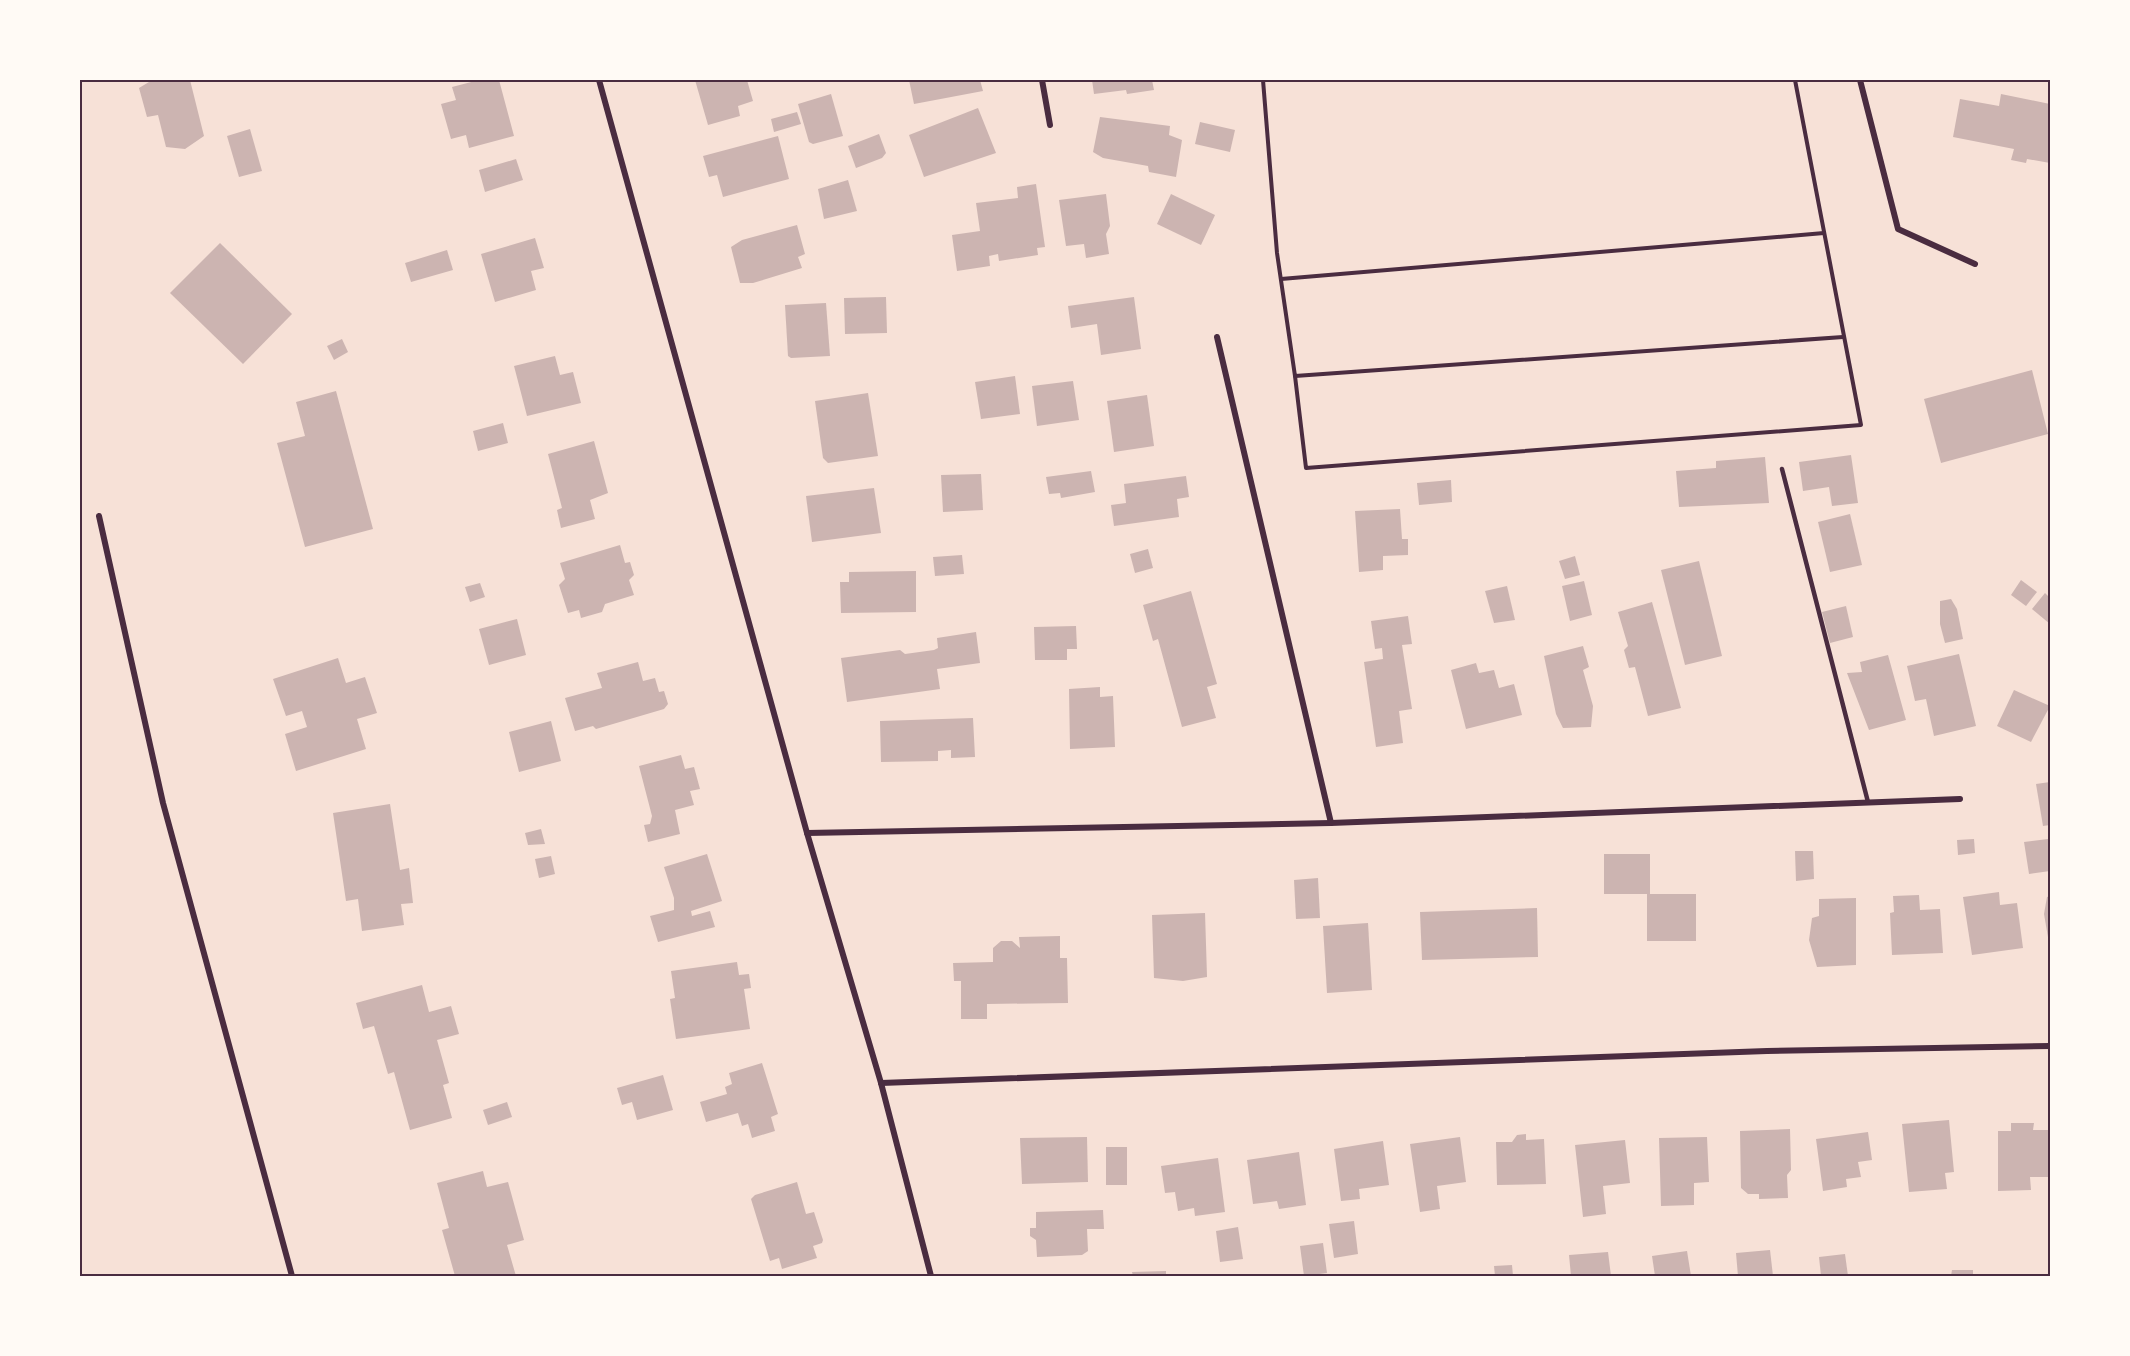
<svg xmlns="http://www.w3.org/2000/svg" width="2130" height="1356" font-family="Manrope,sans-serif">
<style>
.building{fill:#ccb4b1}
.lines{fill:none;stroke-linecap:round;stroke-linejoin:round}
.path{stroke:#4a2c40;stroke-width:4}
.service{stroke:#4a2c40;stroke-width:4.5}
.minor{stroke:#4a2c40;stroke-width:6}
.neatline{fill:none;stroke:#4a2c40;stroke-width:2}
</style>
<rect width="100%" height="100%" fill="#f7e1d7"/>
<g class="building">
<polygon points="148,80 190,80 204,136 185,149 166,147 158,115 147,117 139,88 149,82"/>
<polygon points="479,80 499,80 514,136 469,148 466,135 451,139 441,104 456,100 452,87"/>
<polygon points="695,80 747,80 753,101 738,106 740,116 708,125"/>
<polygon points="909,80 980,80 983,91 914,104"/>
<polygon points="1092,80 1152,80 1154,90 1127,94 1126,90 1094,94"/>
<polygon points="831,94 843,136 813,144 809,142 798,104"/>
<polygon points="2001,94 2050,104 2050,163 2027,159 2026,163 2011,160 2014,149 1953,137 1960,99 1999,106"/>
<polygon points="978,108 996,153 924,177 909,135"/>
<polygon points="797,112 801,124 774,132 771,119"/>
<polygon points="1100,117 1170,126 1169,135 1182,140 1176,177 1149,172 1148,166 1103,158 1093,152"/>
<polygon points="1200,122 1235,130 1230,152 1195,144"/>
<polygon points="250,129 262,171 239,177 227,136"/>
<polygon points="879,134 886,153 882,158 856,168 848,146"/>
<polygon points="778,136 789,179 723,197 717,175 709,177 703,156"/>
<polygon points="516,159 523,180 485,192 479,170"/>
<polygon points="848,180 857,211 824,219 818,189"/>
<polygon points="1036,184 1045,247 1037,248 1038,255 999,261 998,254 989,256 990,266 957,271 952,235 980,231 976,203 1018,198 1017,187"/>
<polygon points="1106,194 1110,226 1106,234 1109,254 1086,258 1084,244 1066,246 1059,200"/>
<polygon points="1171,194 1215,215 1201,245 1157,224"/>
<polygon points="797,225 805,254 798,257 802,268 753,283 740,283 731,247 742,240"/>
<polygon points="535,238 544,268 531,271 536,290 495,302 481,254"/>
<polygon points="220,243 292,314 243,364 170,293"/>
<polygon points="447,250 453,270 411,282 405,263"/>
<polygon points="886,297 887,333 845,334 844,298"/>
<polygon points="1134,297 1141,349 1101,355 1097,324 1071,328 1068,306"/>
<polygon points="826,303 830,356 791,358 788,356 785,305"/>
<polygon points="342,339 348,352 334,360 327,346"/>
<polygon points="555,356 560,375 573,372 581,403 527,416 514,366"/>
<polygon points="2032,370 2048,434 1941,463 1924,399"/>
<polygon points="1015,376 1020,414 981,419 975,382"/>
<polygon points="1073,381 1079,420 1037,426 1032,386"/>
<polygon points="336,391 373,529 305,547 277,443 305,436 296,402"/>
<polygon points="868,393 878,456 828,463 823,458 815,401"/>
<polygon points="1147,395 1154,446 1114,452 1107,401"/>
<polygon points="503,423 508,443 478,451 473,431"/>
<polygon points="594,441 608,493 590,500 595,519 561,528 557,510 562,508 548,454"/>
<polygon points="1851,455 1858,503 1832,506 1829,487 1803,491 1799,462"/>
<polygon points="1765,457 1769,503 1679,507 1676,471 1716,468 1716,461"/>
<polygon points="1091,471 1095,492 1061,498 1060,493 1049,494 1046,477"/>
<polygon points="981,474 983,510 943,512 941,475"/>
<polygon points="1186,476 1189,497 1177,499 1179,517 1114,526 1111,505 1126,503 1124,484"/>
<polygon points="1451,480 1452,502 1419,505 1417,483"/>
<polygon points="874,488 881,533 812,542 806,496"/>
<polygon points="1400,509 1402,539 1408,539 1408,555 1383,556 1383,570 1359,572 1355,511"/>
<polygon points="1850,514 1862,565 1830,572 1818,522"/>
<polygon points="620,545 625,563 630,562 634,575 629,580 634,595 605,604 602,612 581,618 579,610 568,613 559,585 565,579 560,563"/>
<polygon points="1148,549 1153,568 1135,573 1130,554"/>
<polygon points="962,555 964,574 935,576 933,557"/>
<polygon points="1575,556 1580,575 1565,579 1559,561"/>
<polygon points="1699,561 1722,656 1685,665 1661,570"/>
<polygon points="916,571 916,612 841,613 840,582 849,582 849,572"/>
<polygon points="2021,580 2037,592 2026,606 2011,595"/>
<polygon points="1584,581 1592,615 1570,621 1562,586"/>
<polygon points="480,583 485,597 470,602 465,587"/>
<polygon points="1507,586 1515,620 1494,623 1485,591"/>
<polygon points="1191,591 1217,684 1207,687 1216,718 1182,727 1158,639 1153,641 1143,605"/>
<polygon points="2045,593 2050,598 2050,624 2032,609"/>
<polygon points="1951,599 1957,609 1963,639 1945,643 1940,624 1940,601"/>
<polygon points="1652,602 1681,708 1648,716 1635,667 1629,668 1624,650 1628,646 1618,612"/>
<polygon points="1846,606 1853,637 1830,643 1822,612"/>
<polygon points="1408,616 1412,644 1402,645 1412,709 1399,711 1403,743 1376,747 1364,662 1383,659 1382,648 1375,649 1371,621"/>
<polygon points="517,619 526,655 489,665 479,629"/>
<polygon points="1076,626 1077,649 1067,649 1067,660 1035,660 1034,627"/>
<polygon points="976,632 980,663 937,669 940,689 847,702 841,658 900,650 905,654 934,650 938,648 937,638"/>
<polygon points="1583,646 1589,667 1583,670 1593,706 1591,727 1563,728 1556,714 1544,656"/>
<polygon points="1959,654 1976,726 1934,736 1926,699 1915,701 1907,666"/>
<polygon points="1888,655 1906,720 1869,730 1847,673 1862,672 1860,662"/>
<polygon points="338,658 346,683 365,677 377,713 357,719 366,749 296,771 285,734 307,727 302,711 286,716 273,679"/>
<polygon points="638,662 643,681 655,678 659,692 664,691 668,704 664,709 596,729 593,726 575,731 565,698 602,688 597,673"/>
<polygon points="1476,663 1479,673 1494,670 1499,688 1514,684 1522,715 1466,729 1451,670"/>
<polygon points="1100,687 1100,697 1113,696 1115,747 1070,749 1069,689"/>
<polygon points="2014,690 2050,706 2031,742 1997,726"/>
<polygon points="973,718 975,757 951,758 951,750 938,751 938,761 881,762 880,721"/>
<polygon points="551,721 561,761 519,772 509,732"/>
<polygon points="681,755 685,769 694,767 700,789 690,791 694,805 675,810 680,834 648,842 644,825 650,824 652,816 639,766"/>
<polygon points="2050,782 2050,825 2043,826 2036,784"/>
<polygon points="390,804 400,870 409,868 413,903 401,904 404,925 362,931 358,899 346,901 333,813"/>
<polygon points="541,829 545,844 528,845 525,833"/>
<polygon points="1974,839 1975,853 1958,855 1957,840"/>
<polygon points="2048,839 2050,871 2029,874 2024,842"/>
<polygon points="1795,851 1813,851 1814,879 1796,881"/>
<polygon points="707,854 722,901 691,911 692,916 710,911 715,927 658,942 650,916 674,910 674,898 664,867"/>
<polygon points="1604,854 1650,854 1650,894 1696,894 1696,941 1647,941 1647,894 1604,894"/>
<polygon points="551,856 555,874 539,878 535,859"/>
<polygon points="1318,878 1320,918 1296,919 1294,880"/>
<polygon points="1999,892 2000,905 2017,903 2023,948 1972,955 1963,897"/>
<polygon points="1919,895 1920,910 1940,909 1943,953 1892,955 1890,913 1894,912 1893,896"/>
<polygon points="2050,896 2050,942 2049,943 2044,914 2047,897"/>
<polygon points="1856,898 1856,965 1817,967 1809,940 1812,918 1819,916 1819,899"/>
<polygon points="1537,908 1538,957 1422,960 1420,912"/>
<polygon points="1205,913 1207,977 1183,981 1154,978 1152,915"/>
<polygon points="1368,923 1372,990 1327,993 1323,926"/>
<polygon points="1060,936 1060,958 1067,958 1068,1003 987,1004 987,1019 961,1019 961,981 954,981 953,963 993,962 993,948 1001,941 1012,941 1020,948 1019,937"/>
<polygon points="737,962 739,975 749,974 751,988 744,989 750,1029 676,1039 670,999 675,998 671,971"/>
<polygon points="422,985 429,1012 451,1006 459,1034 437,1040 449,1083 443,1085 452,1118 410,1130 394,1072 388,1074 374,1026 363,1029 356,1003"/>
<polygon points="762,1063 778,1114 771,1117 775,1131 752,1138 748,1124 742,1126 738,1113 706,1122 700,1102 727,1094 725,1087 732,1084 729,1073"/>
<polygon points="663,1075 673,1110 637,1120 632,1102 622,1105 617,1088"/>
<polygon points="507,1102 512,1117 488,1125 483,1110"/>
<polygon points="1949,1120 1954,1172 1945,1173 1947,1189 1909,1192 1902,1124"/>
<polygon points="2011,1123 2034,1123 2033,1130 2050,1130 2050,1177 2030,1177 2031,1190 1998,1191 1998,1131 2011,1131"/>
<polygon points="1790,1129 1791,1170 1787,1175 1788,1198 1759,1199 1759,1194 1748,1194 1741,1188 1740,1131"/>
<polygon points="1868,1132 1872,1160 1858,1162 1861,1177 1846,1179 1847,1187 1823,1191 1816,1139"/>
<polygon points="1526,1134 1526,1140 1544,1139 1546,1184 1497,1185 1496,1142 1512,1142 1517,1135"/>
<polygon points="1087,1137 1088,1182 1022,1184 1020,1138"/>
<polygon points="1460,1137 1466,1182 1437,1186 1440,1209 1420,1212 1410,1144"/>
<polygon points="1707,1137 1709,1182 1694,1183 1694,1205 1661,1206 1659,1138"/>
<polygon points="1625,1140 1630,1183 1603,1186 1606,1214 1583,1217 1575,1145"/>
<polygon points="1383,1141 1389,1185 1359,1189 1360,1199 1341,1201 1334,1149"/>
<rect x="1106" y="1147" width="21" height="38"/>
<polygon points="1299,1152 1306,1205 1279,1209 1277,1201 1253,1204 1247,1160"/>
<polygon points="1218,1158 1225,1212 1195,1216 1194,1208 1178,1211 1175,1192 1165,1193 1161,1166"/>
<polygon points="483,1171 487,1187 508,1182 524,1240 507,1245 516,1276 455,1276 442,1230 449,1228 437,1183"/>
<polygon points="797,1182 806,1214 814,1212 823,1240 822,1243 813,1246 817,1258 782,1269 779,1258 770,1261 751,1199 755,1195"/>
<polygon points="1103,1210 1104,1229 1087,1229 1088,1251 1082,1255 1037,1257 1036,1240 1030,1236 1030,1228 1036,1228 1036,1212"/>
<polygon points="1354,1221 1358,1254 1334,1258 1329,1224"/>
<polygon points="1238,1227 1243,1259 1220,1262 1216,1231"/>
<polygon points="1323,1243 1327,1273 1304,1276 1300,1246"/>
<polygon points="1770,1250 1773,1276 1738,1276 1736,1253"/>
<polygon points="1687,1251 1691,1276 1655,1276 1652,1256"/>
<polygon points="1608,1252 1611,1276 1571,1276 1569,1255"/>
<polygon points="1845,1254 1848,1276 1821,1276 1819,1257"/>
<polygon points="1512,1265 1513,1276 1495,1276 1494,1266"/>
<polygon points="1952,1270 1973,1270 1973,1276 1951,1276"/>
<polygon points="1166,1271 1166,1276 1133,1276 1132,1272"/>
</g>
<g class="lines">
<g class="path">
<polyline points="1263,80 1277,253 1295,376 1843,337"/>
<polyline points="1281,279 1824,233"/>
<polyline points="1295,376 1306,468 1861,425 1795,80"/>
</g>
<polyline class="service" points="1782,469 1868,802"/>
<g class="minor">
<polyline points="599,80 807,833 881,1083 931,1276"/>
<polyline points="1042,80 1050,125"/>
<polyline points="1860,80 1898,229 1975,264"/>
<polyline points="1217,337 1331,823"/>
<polyline points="99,516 163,803 292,1276"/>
<polyline points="807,833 1331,823 1960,799"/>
<polyline points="881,1083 1767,1051 2050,1046"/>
</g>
</g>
<rect width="2130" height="1356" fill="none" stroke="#fffaf5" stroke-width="162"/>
<rect x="81" y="81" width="1968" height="1194" class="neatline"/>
</svg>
